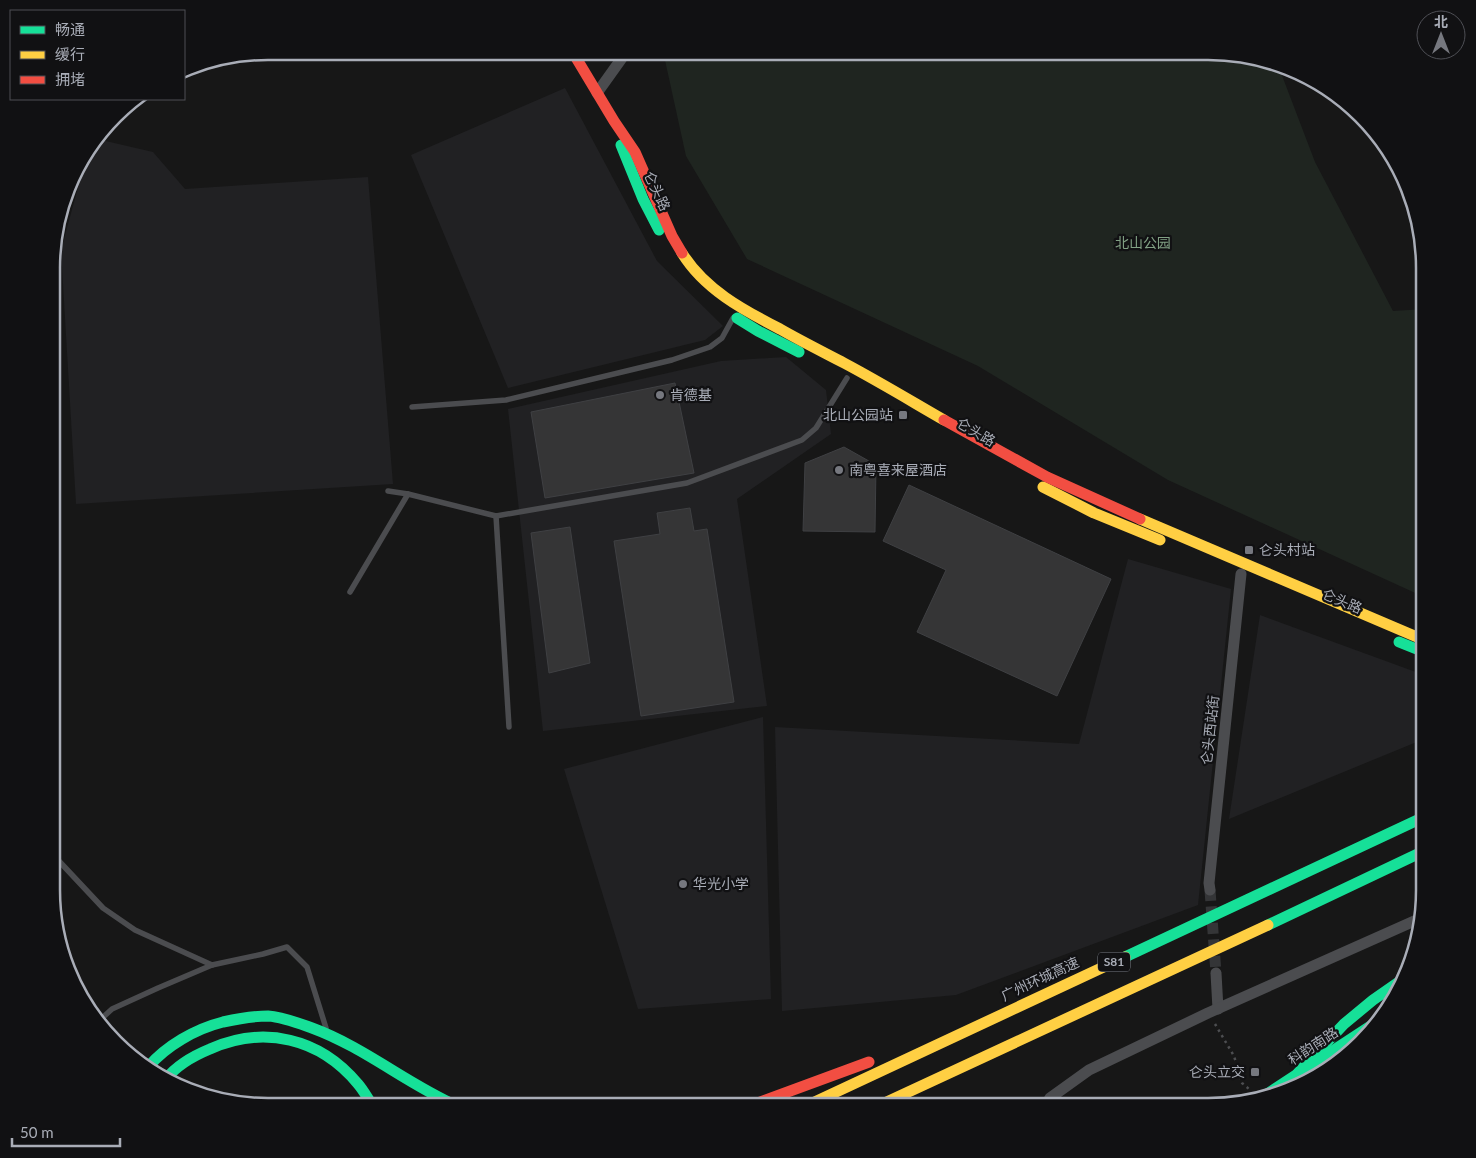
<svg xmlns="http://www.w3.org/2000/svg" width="1476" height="1158" font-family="Lato,'Noto Sans SC',sans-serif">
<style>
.built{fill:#212123}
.green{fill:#1f2520}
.building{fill:#353536;stroke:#3f4043}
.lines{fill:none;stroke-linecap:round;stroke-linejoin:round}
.street-tunnel{stroke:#343537;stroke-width:11;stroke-dasharray:11 5.5;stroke-linecap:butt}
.path{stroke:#4d4e51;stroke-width:2.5;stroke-dasharray:2.5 4;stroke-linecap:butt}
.lane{stroke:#4b4c4f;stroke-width:5.5}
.street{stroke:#4b4c4f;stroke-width:11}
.fast{stroke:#16e098;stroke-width:11}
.slow{stroke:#ffcf43;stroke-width:11}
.jam{stroke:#f24e42;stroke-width:11}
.poi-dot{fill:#76787f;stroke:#111113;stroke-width:2}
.labels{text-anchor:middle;stroke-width:4.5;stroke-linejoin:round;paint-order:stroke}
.shield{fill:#111113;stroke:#7b7e86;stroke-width:1}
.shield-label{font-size:12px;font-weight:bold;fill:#a9adb7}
.street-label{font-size:14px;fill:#a9adb7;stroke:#111113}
.park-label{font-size:14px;fill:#81a084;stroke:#111113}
.poi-label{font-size:14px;fill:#a9adb7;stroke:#111113;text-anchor:start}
.rim{fill:none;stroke:#a9adb7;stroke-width:2.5}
</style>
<rect width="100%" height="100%" fill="#171717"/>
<g class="built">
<polygon points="565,88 657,261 723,326 705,340 508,388 411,155"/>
<polygon points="97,139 153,152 185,189 368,177 393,484 76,504 61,250 88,151"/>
<polygon points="786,357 826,390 831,434 737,499 767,706 543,731 508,409 721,361"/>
<polygon points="1128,559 1231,589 1198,905 956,995 782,1011 775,727 1079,744"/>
<polygon points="1260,615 1424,675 1424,739 1229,819"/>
<polygon points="763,717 771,999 638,1009 564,769"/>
</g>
<polygon class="green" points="663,51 1222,52 1278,65 1315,162 1393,311 1425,309 1424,597 1168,480 978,366 747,259 686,156"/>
<g class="building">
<polygon points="675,383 694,473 545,498 531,412"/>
<polygon points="844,447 876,465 875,532 803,531 805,463"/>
<polygon points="909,485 1111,579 1057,696 917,632 946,570 883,541"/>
<polygon points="690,508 694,531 707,529 734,702 641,716 614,541 660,534 657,513"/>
<polygon points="570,527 590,663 549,673 531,533"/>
</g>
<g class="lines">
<polyline class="street-tunnel" points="1210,890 1216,973"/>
<polyline class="path" points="1215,1024 1234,1056 1242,1083 1249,1089"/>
<g class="lane">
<polyline points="412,407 506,400 672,360 710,347 722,338 733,318"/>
<polyline points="388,491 408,494 496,516 687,483 802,440 816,428 847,378"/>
<polyline points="496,516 509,727"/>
<polyline points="350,592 408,494"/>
<polyline points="52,859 58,860 103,908 135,930 212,965"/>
<polyline points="100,1020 112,1009 158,988 212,965 263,954 287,947 307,967 326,1028"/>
</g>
<g class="street">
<polyline points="597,93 627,51"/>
<polyline points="1210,890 1209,883 1241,574"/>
<polyline points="1216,973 1218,1009"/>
<polyline points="1045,1107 1050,1098 1089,1070 1208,1013 1421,918"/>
</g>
<g class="fast">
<polyline points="621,145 643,199 659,230"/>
<polyline points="737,318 758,331 799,352"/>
<polyline points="1399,642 1424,652"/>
<polyline points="1268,925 1424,851"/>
<polyline points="1125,957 1424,817"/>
<path d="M148 1067C166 1046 195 1029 223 1022 237 1019 253 1016 268 1016 283 1017 298 1023 312 1028 364 1047 407 1084 457 1106"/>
<polyline points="1298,1073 1344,1024 1373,1000 1406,977"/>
<path d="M166 1079C177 1065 193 1056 210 1049 264 1025 320 1038 358 1084 364 1091 368 1099 373 1106"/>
<polyline points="1264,1096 1378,1021"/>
</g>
<g class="slow">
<path d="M682 253C704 289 743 310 780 329 801 341 823 352 844 363 878 381 911 401 944 420"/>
<polyline points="1043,487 1094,513 1160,540"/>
<polyline points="1140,519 1424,640"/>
<polyline points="804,1107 1125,957"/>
<polyline points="876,1107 1268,925"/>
</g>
<g class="jam">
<polyline points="572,51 614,121 635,152 672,236 682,253"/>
<polyline points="944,420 1047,477 1140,519"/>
<polyline points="747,1107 869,1062"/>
</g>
</g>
<g class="poi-dot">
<circle cx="660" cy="395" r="5"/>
<rect x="898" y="410" width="10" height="10" rx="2.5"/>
<circle cx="839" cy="470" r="5"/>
<rect x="1244" y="545" width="10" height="10" rx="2.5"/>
<circle cx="683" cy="884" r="5"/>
<rect x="1250" y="1067" width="10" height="10" rx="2.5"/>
</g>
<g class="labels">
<rect class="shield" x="1098" y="952.5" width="32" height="19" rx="4"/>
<g class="shield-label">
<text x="1114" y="966">S81</text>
</g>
<g class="street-label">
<text transform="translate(657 191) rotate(65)" y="5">仑头路</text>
<text transform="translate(976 432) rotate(30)" y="5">仑头路</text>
<text transform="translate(1342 601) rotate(23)" y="5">仑头路</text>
<text transform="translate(1210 730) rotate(-84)" y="5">仑头西站街</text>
<text transform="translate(1040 979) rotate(-25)" y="5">广州环城高速</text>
<text transform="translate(1313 1046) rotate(-33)" y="5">科韵南路</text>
</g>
<g class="park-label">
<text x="1143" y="248">北山公园</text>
</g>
<g class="poi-label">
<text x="670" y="400">肯德基</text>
<text x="893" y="420" text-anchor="end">北山公园站</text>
<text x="849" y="475">南粤喜来屋酒店</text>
<text x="1259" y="555">仑头村站</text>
<text x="693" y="889">华光小学</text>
<text x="1245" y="1077" text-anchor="end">仑头立交</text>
</g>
</g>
<path d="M0 0H1476V1158H0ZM268 60H1208A208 208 0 0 1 1416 268V890A208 208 0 0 1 1208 1098H268A208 208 0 0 1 60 890V268A208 208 0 0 1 268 60Z" fill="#111113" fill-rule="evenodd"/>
<path class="rim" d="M268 60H1208A208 208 0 0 1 1416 268V890A208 208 0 0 1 1208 1098H268A208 208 0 0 1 60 890V268A208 208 0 0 1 268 60Z"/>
<rect x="10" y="10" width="175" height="90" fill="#111113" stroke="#4e4f55"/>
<rect x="20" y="26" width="25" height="8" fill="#16e098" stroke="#4e4f55"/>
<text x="55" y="35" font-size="15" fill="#a9adb7">畅通</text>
<rect x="20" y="51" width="25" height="8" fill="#ffcf43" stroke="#4e4f55"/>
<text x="55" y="60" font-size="15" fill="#a9adb7">缓行</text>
<rect x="20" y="76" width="25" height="8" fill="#f24e42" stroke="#4e4f55"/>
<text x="55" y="85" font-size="15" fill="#a9adb7">拥堵</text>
<g transform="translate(1441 35)"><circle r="24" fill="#111113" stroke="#4e4f55"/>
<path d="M0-4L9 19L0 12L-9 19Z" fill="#76787f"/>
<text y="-8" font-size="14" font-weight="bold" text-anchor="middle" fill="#a9adb7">北</text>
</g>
<path d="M12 1138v8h108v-8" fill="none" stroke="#a9adb7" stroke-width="2.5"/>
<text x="20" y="1138" font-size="15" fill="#a9adb7" stroke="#111113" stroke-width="4" paint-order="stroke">50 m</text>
</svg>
